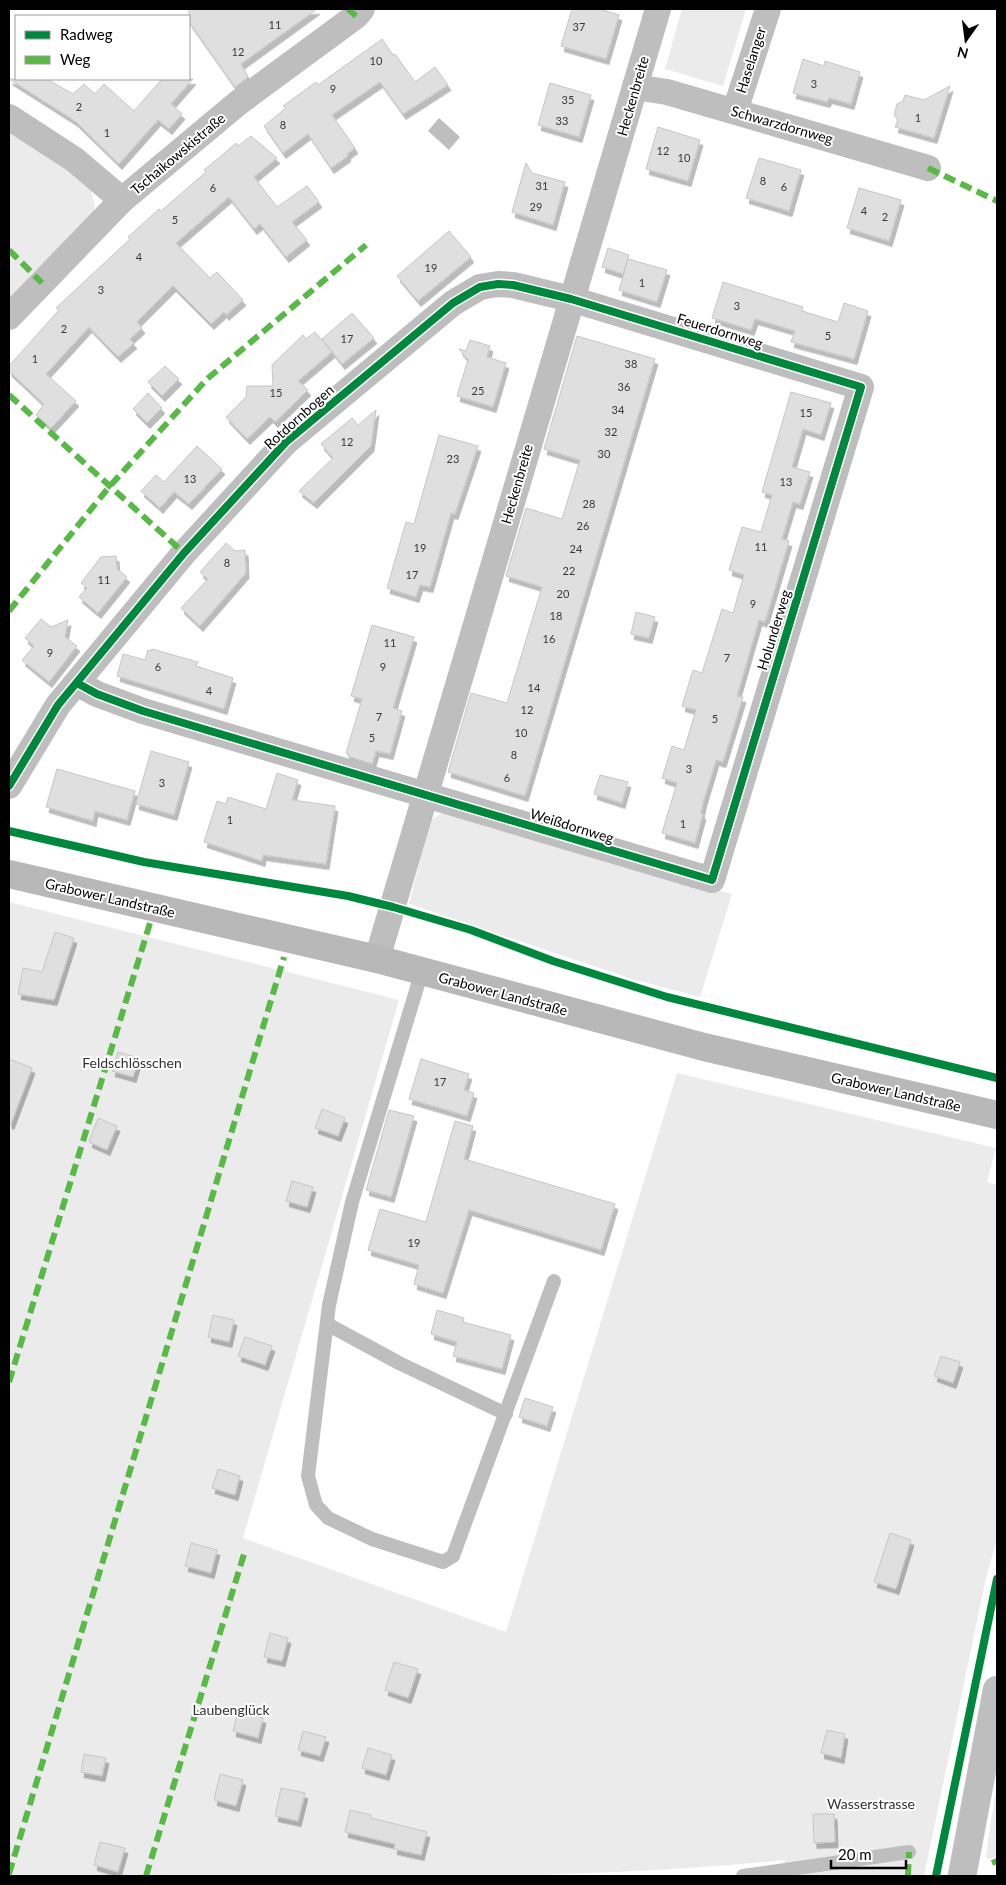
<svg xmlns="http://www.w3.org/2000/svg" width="1006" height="1885" font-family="Lato,sans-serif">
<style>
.green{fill:#ebebeb}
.water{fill:#bebebe}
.building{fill:#dfdfdf;stroke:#c6c6c6;filter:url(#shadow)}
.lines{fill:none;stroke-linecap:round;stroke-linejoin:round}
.primary-casing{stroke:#dbdbdb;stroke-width:29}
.lane{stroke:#bebebe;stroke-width:14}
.street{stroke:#bebebe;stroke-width:26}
.secondary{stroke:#b8b8b8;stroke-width:28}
.primary{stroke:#bebebe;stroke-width:28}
.quiet{stroke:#58b947;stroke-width:6;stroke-dasharray:12 6;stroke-linecap:butt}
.cycleway-casing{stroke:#fff;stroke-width:11}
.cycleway{stroke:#00873e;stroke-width:8}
.labels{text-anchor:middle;stroke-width:4;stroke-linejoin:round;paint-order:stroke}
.number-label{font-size:11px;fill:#383838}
.street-label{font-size:14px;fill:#000;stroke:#fff}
.park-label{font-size:14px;fill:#323232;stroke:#fff}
</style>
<defs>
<filter id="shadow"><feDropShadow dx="3" dy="5.5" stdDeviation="0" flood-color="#0004"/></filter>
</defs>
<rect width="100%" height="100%" fill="#fff"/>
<g class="green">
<polygon points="682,9 746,9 723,86 665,69"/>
<polygon points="9,128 40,146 91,190 95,206 93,213 9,300"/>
<polygon points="443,812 732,894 700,997 632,979 409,904 430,821"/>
<path d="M9 902 399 1000 243 1538 506 1632 677 1073 996 1148 987 1182 997 1185V1539L985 1582 924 1876H780L785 1860C527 1885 267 1876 9 1876Z"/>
<polygon points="997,1780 997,1856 989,1859 986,1856"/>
</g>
<polygon class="water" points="439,118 460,137 449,150 428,131"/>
<g class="building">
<polygon points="189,9 317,9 241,64 248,77 235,87 189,22"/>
<polygon points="572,9 599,9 619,15 606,59 561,46"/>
<polygon points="382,39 393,55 395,54 415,82 435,67 448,85 403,114 380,82 332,115 355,148 347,154 348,156 331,168 308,134 283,153 264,126 286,108 283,106 316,82 318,85"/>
<polygon points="803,59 824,66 825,61 860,72 851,104 829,98 827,102 793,93"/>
<polygon points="9,79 47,79 73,94 84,84 95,94 104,84 134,111 162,79 193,79 171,104 182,114 169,129 158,120 119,164 75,121"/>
<polygon points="550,83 591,95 579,137 538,125"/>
<polygon points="950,86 934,138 895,127 898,120 894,115 897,104 903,101 905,95 924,100"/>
<polygon points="658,127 700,140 688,181 646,169"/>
<polygon points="251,136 277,158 254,177 277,207 307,186 319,202 292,222 307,240 286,257 260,224 254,229 229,197 176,243 210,278 217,272 243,300 226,315 224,312 211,324 173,286 137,322 142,328 130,339 134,343 118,357 89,327 46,374 76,401 51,428 36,415 44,404 9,371 9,366 59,310 56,308 130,239 128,237 159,209 161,211 206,172 204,170 221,156 236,143 238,146"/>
<polygon points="759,158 801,170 789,211 746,198"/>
<polygon points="526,163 532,173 565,182 553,225 512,212"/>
<polygon points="859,188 901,200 889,241 847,228"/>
<polygon points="449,231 471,257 418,301 397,276"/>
<polygon points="608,248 629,255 623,274 602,267"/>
<polygon points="628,259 667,270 657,302 619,290"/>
<polygon points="723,282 803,307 802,311 838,322 844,303 868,311 854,359 791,342 795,331 755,319 751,330 712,318"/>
<polygon points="352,313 374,338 342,364 322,339"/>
<polygon points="315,332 332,352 298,381 308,390 275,422 270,417 247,439 226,417 246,397 247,386 273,386 272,365 303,335 306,339"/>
<polygon points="577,336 655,359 525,796 448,772 471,693 507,703 542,587 506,576 526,508 562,519 580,460 544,449"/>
<polygon points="470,340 490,346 487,357 506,363 493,407 457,396 468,360 459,349 466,351"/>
<polygon points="165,366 179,379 162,396 148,382"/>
<polygon points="791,392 831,403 821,435 803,429 792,467 810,472 800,504 793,502 782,539 789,541 765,622 759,620 737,696 743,697 723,762 716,760 703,803 701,814 703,814 695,843 662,833 677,783 662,778 672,746 684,750 696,710 682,706 693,670 702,673 722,609 733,613 744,575 729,570 742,527 761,532 772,495 762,492"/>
<polygon points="148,393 162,408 147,423 133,409"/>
<polygon points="376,410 371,446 314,503 299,491 333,458 321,444 352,418 358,425"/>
<polygon points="439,435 478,446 455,514 451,513 430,587 420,585 416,597 387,588 406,522 414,524"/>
<polygon points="197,446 222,469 189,504 174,492 160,508 141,491 156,475 164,482"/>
<polygon points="226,543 235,551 245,550 246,573 200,626 181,608 208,579 200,572"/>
<polygon points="116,556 117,569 127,577 98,613 79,597 87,588 81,583 101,557"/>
<polygon points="636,612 655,617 649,638 631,634"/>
<polygon points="41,619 51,627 68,620 65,637 77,646 49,682 22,660 34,646 25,638"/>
<polygon points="372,625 414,637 393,708 402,711 390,754 376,751 372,764 348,756 348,753 346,753 362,699 351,696"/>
<polygon points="152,649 198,662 196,666 233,678 224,709 117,676 123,654 145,660 148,650 151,651"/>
<polygon points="151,751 189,762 174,815 136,804"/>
<polygon points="57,769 135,791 127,820 95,811 93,821 46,807"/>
<polygon points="277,773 298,780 292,800 335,806 326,864 263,855 262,861 204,842 217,801 226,804 228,797 266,809"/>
<polygon points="600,775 628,782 622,803 594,794"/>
<polygon points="55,932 74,938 54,1000 18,994 23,968 42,972"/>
<polygon points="118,1052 139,1058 133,1077 112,1071"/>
<polygon points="9,1059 32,1068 11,1124 9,1123"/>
<polygon points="421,1059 469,1074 464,1090 474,1093 467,1116 409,1099"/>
<polygon points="322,1109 345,1118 338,1136 315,1128"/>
<polygon points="389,1110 414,1116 391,1197 366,1190"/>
<polygon points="98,1118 117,1126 107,1150 89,1142"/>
<polygon points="455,1121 473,1126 464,1159 615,1204 601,1250 469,1210 443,1293 414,1284 419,1265 368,1250 380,1209 426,1222"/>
<polygon points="292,1181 313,1187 307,1207 286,1201"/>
<polygon points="437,1310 464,1318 463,1322 511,1335 502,1369 453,1356 457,1342 431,1334"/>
<polygon points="213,1315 234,1320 229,1342 208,1337"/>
<polygon points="245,1337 272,1346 265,1365 238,1356"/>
<polygon points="941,1356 960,1362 953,1383 934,1376"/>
<polygon points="525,1398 553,1407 547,1426 519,1417"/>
<polygon points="218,1469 240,1476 235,1495 212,1488"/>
<polygon points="890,1533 911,1540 896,1589 874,1582"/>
<polygon points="191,1543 217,1550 211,1573 185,1566"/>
<polygon points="270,1633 288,1638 282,1661 264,1657"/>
<polygon points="394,1662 418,1669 408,1698 385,1690"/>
<polygon points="238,1711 263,1718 258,1738 233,1731"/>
<polygon points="827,1730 845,1734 841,1758 821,1753"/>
<polygon points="303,1731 326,1737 320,1756 298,1750"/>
<polygon points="368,1748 392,1755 386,1775 362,1768"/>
<polygon points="84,1754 106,1758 102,1776 81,1772"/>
<polygon points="220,1774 243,1780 236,1806 214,1800"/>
<polygon points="281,1788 305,1793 298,1821 275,1816"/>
<polygon points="350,1810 371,1815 371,1818 427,1832 421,1855 394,1849 395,1844 345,1832"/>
<polygon points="813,1814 834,1814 835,1842 814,1843"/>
<polygon points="100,1842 125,1848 118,1872 94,1865"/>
</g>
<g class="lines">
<g class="primary-casing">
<polyline id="primary" points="962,1876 997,1690"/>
</g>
<g class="lane">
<polyline points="422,971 352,1202 329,1305 308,1476 316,1505 328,1518 372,1539 443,1562 453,1556 554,1281"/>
<polyline points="327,1324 399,1363 506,1414"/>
<polyline points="743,1876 909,1852"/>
</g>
<g class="street">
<polyline points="635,87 667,92 928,168"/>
<polyline points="735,111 768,9"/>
<polyline points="9,117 75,160 122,200"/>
<polyline points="9,317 122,200 238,103 356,16 362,9"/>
<polyline points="9,786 58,705 184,553 286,442 453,303 480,287 498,284 513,285 571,299 861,387 712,880 143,711 97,694 77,683"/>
<polyline points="377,959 658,9"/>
</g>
<polyline class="secondary" points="9,874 377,959 704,1047 997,1115"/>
<use href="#primary" class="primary"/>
<g class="quiet">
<polyline points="348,9 356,16"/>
<polyline points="928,168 997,201"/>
<polyline points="9,250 42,283"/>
<polyline points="9,395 184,553"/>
<polyline points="9,611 109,487 207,379 366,245"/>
<polyline points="9,1382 150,923"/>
<polyline points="992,1863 997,1861"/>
<polyline points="9,1874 284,957"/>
<polyline points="146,1876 244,1554"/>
<polyline points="908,1876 909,1852"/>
</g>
<g class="cycleway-casing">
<g id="cycleway">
<polyline points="9,786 58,705 184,553 286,442 453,303 480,287 498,284 513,285 571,299 861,387 712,880 143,711 97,694 77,683"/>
<polyline points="9,831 144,862 348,896 393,907 471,930 553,961 667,997 997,1078"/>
<polyline points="936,1876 997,1579"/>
</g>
</g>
<use href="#cycleway" class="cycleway"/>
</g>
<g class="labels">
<g class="number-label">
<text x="275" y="29">11</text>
<text x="579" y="31">37</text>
<text x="238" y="56">12</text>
<text x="376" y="65">10</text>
<text x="814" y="88">3</text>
<text x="333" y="93">9</text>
<text x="568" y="104">35</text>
<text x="79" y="111">2</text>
<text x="918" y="122">1</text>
<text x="562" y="125">33</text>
<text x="283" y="129">8</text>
<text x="107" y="137">1</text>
<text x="663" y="155">12</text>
<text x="684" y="162">10</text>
<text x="763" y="185">8</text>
<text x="542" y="190">31</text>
<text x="784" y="191">6</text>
<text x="213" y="192">6</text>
<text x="536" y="211">29</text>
<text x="864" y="215">4</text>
<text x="885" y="221">2</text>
<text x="175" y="224">5</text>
<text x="139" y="261">4</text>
<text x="431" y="272">19</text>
<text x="642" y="287">1</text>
<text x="101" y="294">3</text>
<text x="737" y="310">3</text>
<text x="64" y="333">2</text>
<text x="828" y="340">5</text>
<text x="347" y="343">17</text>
<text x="35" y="363">1</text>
<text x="631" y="368">38</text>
<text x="624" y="391">36</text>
<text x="478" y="395">25</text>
<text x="276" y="397">15</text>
<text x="618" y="414">34</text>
<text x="806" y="417">15</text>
<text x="611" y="436">32</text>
<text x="347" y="446">12</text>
<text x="604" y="458">30</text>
<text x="453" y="463">23</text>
<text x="190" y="483">13</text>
<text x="786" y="486">13</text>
<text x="589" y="508">28</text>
<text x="583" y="530">26</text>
<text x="761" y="551">11</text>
<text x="420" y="552">19</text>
<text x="576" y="553">24</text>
<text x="227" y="567">8</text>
<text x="569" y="575">22</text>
<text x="412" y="579">17</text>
<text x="104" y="584">11</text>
<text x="563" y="598">20</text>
<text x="753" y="608">9</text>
<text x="556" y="620">18</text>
<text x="549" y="643">16</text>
<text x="390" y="647">11</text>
<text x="50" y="657">9</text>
<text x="727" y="662">7</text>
<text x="158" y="671">6</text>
<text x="383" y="671">9</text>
<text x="534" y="692">14</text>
<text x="209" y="695">4</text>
<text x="527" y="714">12</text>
<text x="379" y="721">7</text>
<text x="715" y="723">5</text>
<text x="521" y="737">10</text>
<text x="372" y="742">5</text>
<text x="514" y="759">8</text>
<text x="689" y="773">3</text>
<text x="507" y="782">6</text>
<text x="162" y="787">3</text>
<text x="230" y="824">1</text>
<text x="683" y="828">1</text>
<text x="440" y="1086">17</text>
<text x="414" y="1247">19</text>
</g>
<g class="street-label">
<text transform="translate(751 60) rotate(-72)" y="5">Haselanger</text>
<text transform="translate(633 96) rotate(-74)" y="5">Heckenbreite</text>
<text transform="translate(782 125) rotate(16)" y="5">Schwarzdornweg</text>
<text transform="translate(178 154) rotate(-40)" y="5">Tschaikowskistraße</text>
<text transform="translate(720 331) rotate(17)" y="5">Feuerdornweg</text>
<text transform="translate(299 417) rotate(-42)" y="5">Rotdornbogen</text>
<text transform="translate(517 484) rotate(-74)" y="5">Heckenbreite</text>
<text transform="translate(774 630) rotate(-73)" y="5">Holunderweg</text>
<text transform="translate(572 826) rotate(17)" y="5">Weißdornweg</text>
<text transform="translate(110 898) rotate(13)" y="5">Grabower Landstraße</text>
<text transform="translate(503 994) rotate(15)" y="5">Grabower Landstraße</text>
<text transform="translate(896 1092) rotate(13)" y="5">Grabower Landstraße</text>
</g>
<g class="park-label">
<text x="132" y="1068">Feldschlösschen</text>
<text x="231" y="1715">Laubenglück</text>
<text x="871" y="1809">Wasserstrasse</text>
</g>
</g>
<rect width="1006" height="1885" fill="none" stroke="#000000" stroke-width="20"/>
<rect x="15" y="15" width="175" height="65" fill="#ffffff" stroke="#999999"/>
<rect x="25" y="31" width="25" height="8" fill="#00873e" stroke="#999999"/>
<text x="60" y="40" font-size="15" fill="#000000">Radweg</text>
<rect x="25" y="56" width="25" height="8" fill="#58b947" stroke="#999999"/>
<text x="60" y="65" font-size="15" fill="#000000">Weg</text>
<g transform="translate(966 40) rotate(194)" stroke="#ffffff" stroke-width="4" paint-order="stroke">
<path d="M0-4L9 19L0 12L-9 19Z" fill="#000000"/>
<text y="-8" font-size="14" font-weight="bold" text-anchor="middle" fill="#000000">N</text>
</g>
<path d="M831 1860v8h75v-8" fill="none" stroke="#000000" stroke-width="2.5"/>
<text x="838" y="1860" font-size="15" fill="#000000" stroke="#ffffff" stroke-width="4" paint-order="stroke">20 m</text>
</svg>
